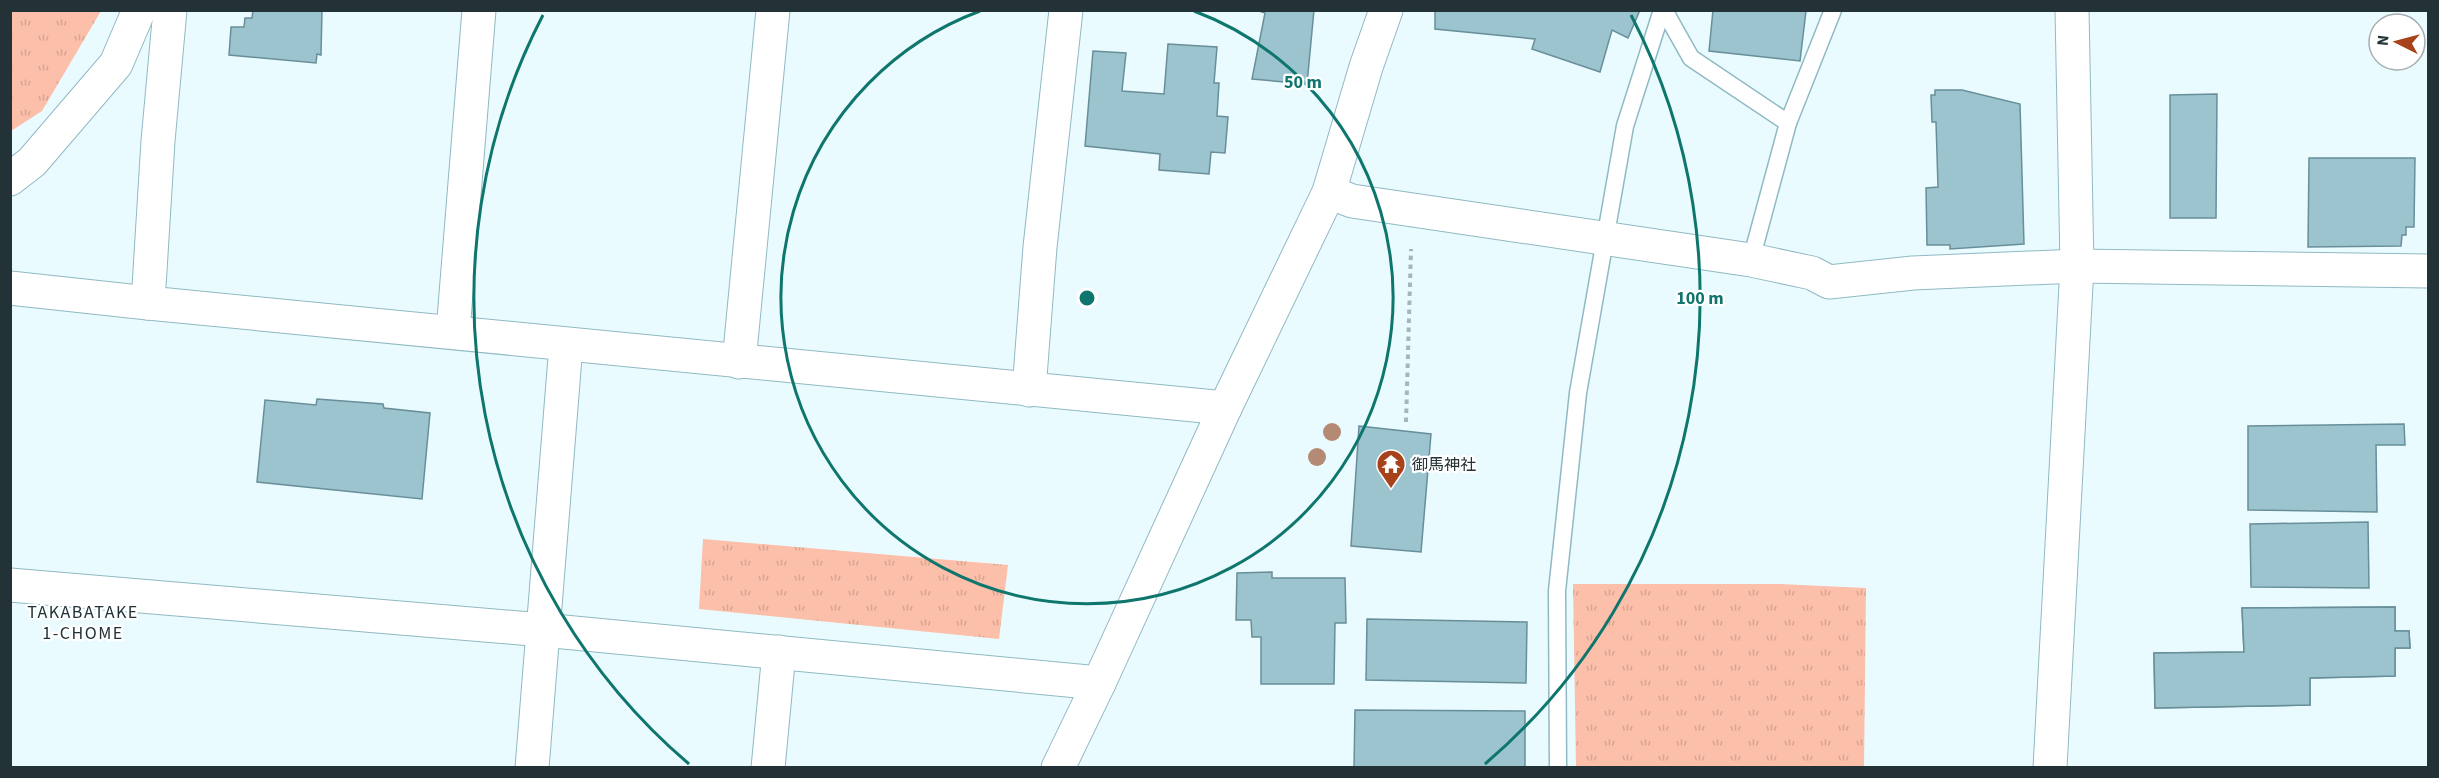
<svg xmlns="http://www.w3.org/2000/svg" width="2439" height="778" font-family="'Source Sans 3','Noto Sans JP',sans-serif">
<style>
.grass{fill:url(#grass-tufts)}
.building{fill:#9bc4cf;stroke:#688f99;stroke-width:1.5}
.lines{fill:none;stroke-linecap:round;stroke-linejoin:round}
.lane-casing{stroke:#90b9c3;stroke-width:19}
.street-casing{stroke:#90b9c3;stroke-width:35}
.path{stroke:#a5b6ba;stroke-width:4;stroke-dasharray:4.5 4.5;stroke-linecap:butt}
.lane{stroke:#fff;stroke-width:16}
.street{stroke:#fff;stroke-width:33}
.tree{fill:#b58a75}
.ring{fill:none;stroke:#0f766e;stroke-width:3}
.labels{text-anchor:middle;stroke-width:4.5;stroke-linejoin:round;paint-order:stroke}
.poi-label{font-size:16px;fill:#223236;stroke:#fff;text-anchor:start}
.neighbourhood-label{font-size:18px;letter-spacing:1.5px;fill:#223236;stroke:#fff}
.centre{fill:#0f766e;stroke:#fff;stroke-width:3}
.ring-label{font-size:18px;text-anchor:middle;font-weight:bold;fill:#0f766e;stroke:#fff;stroke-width:4.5;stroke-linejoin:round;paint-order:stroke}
</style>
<defs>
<pattern id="grass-tufts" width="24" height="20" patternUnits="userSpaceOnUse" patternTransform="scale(1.5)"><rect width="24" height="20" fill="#fcbfaa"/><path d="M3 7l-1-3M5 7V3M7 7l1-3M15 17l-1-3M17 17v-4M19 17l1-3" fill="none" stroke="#d8a593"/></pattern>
</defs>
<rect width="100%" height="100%" fill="#eafbff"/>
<g class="grass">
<polygon points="11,10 101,11 42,111 11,131"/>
<polygon points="703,539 1008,565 999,639 699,609"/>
<polygon points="1573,584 1780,584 1866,588 1864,767 1576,767"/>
</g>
<g class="building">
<polygon points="253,10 322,10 321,55 317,54 316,63 229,55 231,27 244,27 245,18 252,18"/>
<polygon points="1256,10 1314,10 1307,84 1252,79 1265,13"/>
<polygon points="1435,10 1640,10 1628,38 1612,30 1600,72 1532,49 1535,39 1435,29"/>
<polygon points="1713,10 1806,11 1800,61 1709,51"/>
<polygon points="1168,44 1217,47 1214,83 1219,83 1217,116 1228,117 1225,153 1211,152 1209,174 1159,170 1160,154 1085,146 1093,51 1126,53 1122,91 1164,94"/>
<polygon points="1935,90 1962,90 2020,104 2024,244 1950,249 1950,245 1927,245 1926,188 1938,187 1936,122 1932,122 1931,95 1935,95"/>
<polygon points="2217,94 2216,218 2170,218 2170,95"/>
<polygon points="2309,158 2415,158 2414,227 2406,227 2406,235 2402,235 2401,246 2308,247"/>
<polygon points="317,399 383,404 384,408 430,413 422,499 257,482 265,400 316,405"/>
<polygon points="2404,424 2405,445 2376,445 2377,512 2248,510 2248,426"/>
<polygon points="1359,426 1431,434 1421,552 1351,546"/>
<polygon points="2368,522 2369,588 2251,587 2250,524"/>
<polygon points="1272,572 1272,578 1345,578 1346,623 1335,623 1334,684 1261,684 1261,637 1252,637 1251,620 1236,620 1237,573"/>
<polygon points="2395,607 2395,631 2409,631 2410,648 2395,648 2395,676 2310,678 2310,705 2155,708 2154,653 2244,652 2242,608"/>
<polygon points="2395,607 2395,631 2409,631 2410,648 2395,648 2395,676 2310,678 2310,705 2155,708 2154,653 2244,652 2242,608"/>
<polygon points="1367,619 1527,622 1526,683 1366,680"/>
<polygon points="1355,710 1525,711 1525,768 1354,768"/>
</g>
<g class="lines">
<g class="lane-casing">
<g id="lane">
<polyline points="1664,10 1691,58 1788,123"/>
<polyline points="1751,260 1788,123 1833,10"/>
<polyline points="1558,768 1557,591 1578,393 1625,126 1662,10"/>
</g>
</g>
<g class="street-casing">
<g id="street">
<polyline points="170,10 158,141 148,303 1225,408"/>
<polyline points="10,179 32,162 116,64 139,10"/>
<polyline points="1329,192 1352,201 1751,260 1812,273 1829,282 1913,273 2077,266 2428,271"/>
<polyline points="10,288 148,303"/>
<polyline points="453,331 479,10"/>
<polyline points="739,362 773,10"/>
<polyline points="1029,390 1040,247 1066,10"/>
<polyline points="10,585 543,630 1099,683"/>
<polyline points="532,768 566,345"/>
<polyline points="768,768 779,652"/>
<polyline points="1058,768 1099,683 1225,408 1329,192 1366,67 1386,10"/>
<polyline points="2050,768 2077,266 2072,10"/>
</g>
</g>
<polyline class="path" points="1406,422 1411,249"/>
<use href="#lane" class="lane"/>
<use href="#street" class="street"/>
</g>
<g class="tree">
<circle cx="1332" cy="432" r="9"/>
<circle cx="1317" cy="457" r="9"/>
</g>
<g class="ring">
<path d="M1194 11A306 306 0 1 1 980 11"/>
<path d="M689 764A613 613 0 0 1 543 15M1631 15A613 613 0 0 1 1485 764"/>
</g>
<defs>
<g id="temple-pin" transform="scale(1.5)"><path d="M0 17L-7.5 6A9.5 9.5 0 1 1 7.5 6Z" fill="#a8421a" stroke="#fff"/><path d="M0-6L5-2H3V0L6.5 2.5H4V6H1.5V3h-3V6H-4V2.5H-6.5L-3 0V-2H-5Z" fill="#fff"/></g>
</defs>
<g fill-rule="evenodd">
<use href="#temple-pin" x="1391" y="464"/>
</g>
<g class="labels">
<g class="poi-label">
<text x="1412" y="470">御馬神社</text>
</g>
<g class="neighbourhood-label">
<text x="83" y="618">TAKABATAKE<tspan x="83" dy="21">1-CHOME</tspan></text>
</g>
</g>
<circle cx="1087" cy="298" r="9" class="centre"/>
<g class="ring-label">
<text x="1303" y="88">50 m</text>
<text x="1700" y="304">100 m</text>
</g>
<rect width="2439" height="778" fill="none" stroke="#223236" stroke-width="24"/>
<g transform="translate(2397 42) rotate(276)"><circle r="28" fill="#ffffff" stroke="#a7adaf" stroke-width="1.5"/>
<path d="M0-4.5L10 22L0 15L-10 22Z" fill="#a8421a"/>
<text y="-9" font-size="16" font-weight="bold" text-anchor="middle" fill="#223236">N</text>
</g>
</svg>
